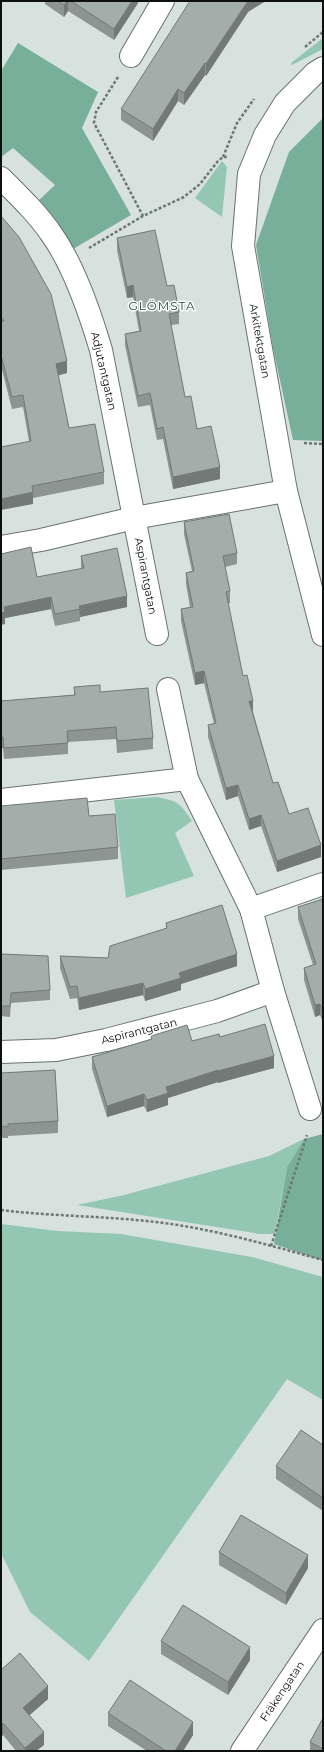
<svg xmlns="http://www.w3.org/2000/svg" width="324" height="1752" font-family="Montserrat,sans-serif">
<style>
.green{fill:#93c7b4}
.forest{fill:#78af9b}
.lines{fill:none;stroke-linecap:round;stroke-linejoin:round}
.minor-casing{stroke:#69726e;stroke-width:24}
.path{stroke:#6f7673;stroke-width:2.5;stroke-dasharray:3 2;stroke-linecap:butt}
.minor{stroke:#fff;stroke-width:22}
.wall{fill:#8c9591}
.shaded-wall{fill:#727976}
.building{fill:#a3ada9;stroke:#727976}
.labels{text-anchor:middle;stroke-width:3;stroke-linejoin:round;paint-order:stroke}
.street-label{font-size:11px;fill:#0c100e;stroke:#fff}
.neighbourhood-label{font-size:12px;letter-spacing:1px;fill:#1e5040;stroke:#fff}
</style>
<rect width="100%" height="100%" fill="#d7e1dd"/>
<g class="green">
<polygon points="323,38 323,49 292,65 291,63"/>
<polygon points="222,161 227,167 222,217 195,198"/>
<path d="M157 797C178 801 180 803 192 821L175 833 194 876 126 898 114 800Z"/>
<polygon points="304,1139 287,1167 275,1234 260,1234 77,1205 124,1195 269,1156"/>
<polygon points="1,1224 58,1231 121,1234 252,1257 323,1277 323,1400 287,1379 89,1661 30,1612 1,1553"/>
</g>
<g class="forest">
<polygon points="18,43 98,92 82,128 131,215 73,249 38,201 55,185 13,148 1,157 1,71"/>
<polygon points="323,118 323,441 293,440 273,348 256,245 289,152"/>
<polygon points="323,1134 323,1261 274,1244 287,1167 304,1139"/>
</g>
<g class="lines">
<g class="minor-casing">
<g id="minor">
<polyline points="131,56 163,1"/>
<polyline points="323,68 315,73 285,103 265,135 249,174 243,246 286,491 323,635"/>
<path d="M1 178C19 196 38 214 52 235 74 266 90 313 101 350L157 634"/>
<polyline points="1,547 41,540 134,518 286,491"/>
<polyline points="168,689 187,779 251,909 273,991 310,1109"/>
<polyline points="1,800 187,779"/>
<polyline points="251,909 323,884"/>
<polyline points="1,1052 56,1050 106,1040 217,1011 273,991"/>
<polyline points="242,1751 323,1630"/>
</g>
</g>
<g class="path">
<polyline points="305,47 323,32"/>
<polyline points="118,77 96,112 94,123 143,216"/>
<polyline points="223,157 237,123 254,99"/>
<polyline points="89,248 143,216 184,197 200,184 218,161 223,157 228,157"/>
<polyline points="304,443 323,444"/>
<path d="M1 1210C49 1216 99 1216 147 1221 207 1227 265 1244 323 1260"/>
<polyline points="271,1246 307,1135"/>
</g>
<use href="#minor" class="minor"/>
</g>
<g class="wall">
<polygon points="45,1 138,1 138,3 114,40 68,11 64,17 45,4"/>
<polygon points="248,12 206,76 205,75 184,105 178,101 153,141 121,120 121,109"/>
<polygon points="1,216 67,373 58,375 69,428 104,472 104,484 33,498 33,504 29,441 23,407 12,409 1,366"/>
<polygon points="117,238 167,286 179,312 179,324 171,325 185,397 197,429 220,479 173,489 163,439 157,440 150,405 138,407 125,345 125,334 139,331 133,297 127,298 117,250"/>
<polygon points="184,522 237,553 237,564 225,567 230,591 230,603 228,603 243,676 253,712 273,783 289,814 321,857 277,872 261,826 249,830 238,796 226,800 208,737 208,725 214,724 204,683 195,685 181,621 181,609 190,607 186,584 186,573 192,571 184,534"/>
<polygon points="1,554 37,577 81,569 81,556 127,607 80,617 80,621 55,626 51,609 5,618 5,624"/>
<polygon points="74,687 100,692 153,738 153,749 117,753 116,739 68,742 68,754 4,759 3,748 1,749 1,701 74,695"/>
<polygon points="1,806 89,816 118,847 118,859 1,870"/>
<polygon points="323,899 323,1022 320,1015 315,1017 304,980 304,968 313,965 298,919 298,907"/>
<polygon points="166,923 237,966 181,984 181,990 145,1001 143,995 79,1010 77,998 70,999 60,968 60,956 108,958 166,929"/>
<polygon points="1,954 50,990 50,1000 11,1003 10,1017 1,1016"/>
<polygon points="151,1036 192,1041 220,1037 274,1068 218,1083 218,1082 168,1098 168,1105 147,1112 144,1106 107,1117 92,1069 92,1057 151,1039"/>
<polygon points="1,1073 58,1121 58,1133 8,1136 8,1138 1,1138"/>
<polygon points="323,1445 323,1511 276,1479 276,1466"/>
<polygon points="219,1552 308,1568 286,1605 219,1565"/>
<polygon points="161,1641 250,1660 228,1695 161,1654"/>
<polygon points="1,1670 48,1699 29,1715 44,1745 36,1751 16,1751 3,1735 1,1737"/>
<polygon points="108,1713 193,1735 183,1751 147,1751 108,1726"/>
<polygon points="323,1718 323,1751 310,1751 310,1742"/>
</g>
<g class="shaded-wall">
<polygon points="67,1 68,1 68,11 64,17 64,5"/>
<polygon points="132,1 138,1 138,3 114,40 114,29"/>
<polygon points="248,1 266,1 248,12 206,76 206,64"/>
<polygon points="205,63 205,75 184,105 184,93"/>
<polygon points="178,89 178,101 153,141 153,129"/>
<polygon points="133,285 133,297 127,298 127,287"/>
<polygon points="67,361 67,373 56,376 56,364"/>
<polygon points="220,467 220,479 173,489 173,477"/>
<polygon points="33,492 33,504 1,510 1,499"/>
<polygon points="127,596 127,607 80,617 79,606"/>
<polygon points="51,597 51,609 5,618 5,624 1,625 1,613 4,607"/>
<polygon points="204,671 204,683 195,685 195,673"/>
<polygon points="249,701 253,701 253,712"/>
<polygon points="238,785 238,796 226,800 226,788"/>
<polygon points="261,815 261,826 249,830 249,819"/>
<polygon points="321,845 321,857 277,872 277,861"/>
<polygon points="237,954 237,966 181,984 181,990 145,1001 145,989 179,973"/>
<polygon points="143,983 143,995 79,1010 79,998"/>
<polygon points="320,1004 320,1015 315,1017 315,1005"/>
<polygon points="274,1056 274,1068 218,1083 218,1071"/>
<polygon points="218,1070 218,1082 168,1098 168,1105 147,1112 147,1100 166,1087"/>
<polygon points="144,1094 144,1106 107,1117 107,1106"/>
<polygon points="308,1555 308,1568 286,1605 286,1593"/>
<polygon points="250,1647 250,1660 228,1695 228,1682"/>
<polygon points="48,1686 48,1699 23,1721 23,1708"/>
<polygon points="193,1722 193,1735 183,1751 175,1751"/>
<polygon points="3,1723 3,1735 1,1737 1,1725"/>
<polygon points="44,1732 44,1745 36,1751 25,1751 25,1748"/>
</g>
<g class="building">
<polygon points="58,1 67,1 64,5"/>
<polygon points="71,1 132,1 114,29"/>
<polygon points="190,1 248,1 206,64 205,63 184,93 178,89 153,129 121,109"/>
<polygon points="1,216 19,237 51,294 67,361 56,364 69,428 95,424 104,472 32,486 33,492 1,499 1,447 31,441 23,395 12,397 1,355 1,322 4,321 1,317"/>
<polygon points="155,230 167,286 174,285 179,312 169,314 185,397 191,396 197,429 211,426 220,467 173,477 163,427 157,429 150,393 138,396 125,334 141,331 133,285 127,287 117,238"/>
<polygon points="229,514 237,553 223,556 230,591 226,592 243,676 247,675 253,701 249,701 273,783 278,782 289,814 308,808 321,845 277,861 261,815 249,819 238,785 226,788 208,725 216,723 204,671 195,673 181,609 193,607 186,573 194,571 184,522"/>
<polygon points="31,547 37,577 84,568 81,556 117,548 127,596 79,606 80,609 55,614 51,597 4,607 5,612 1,613 1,554"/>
<polygon points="100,685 100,692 148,688 153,738 117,741 116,727 67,731 68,743 4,748 3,737 1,737 1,701 75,695 74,687"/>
<polygon points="87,798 89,816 115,814 118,847 1,859 1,806"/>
<polygon points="323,899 323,1011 320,1004 315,1005 304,968 316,964 298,907"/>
<polygon points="222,905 237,954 179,973 181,978 145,989 143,983 79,998 77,986 70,987 60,956 108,958 110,946 167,928 166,923"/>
<polygon points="1,954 48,956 50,990 11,993 10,1006 1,1006"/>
<polygon points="265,1024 274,1056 218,1071 218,1070 166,1087 168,1093 147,1100 144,1094 107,1106 92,1057 152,1039 151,1036 187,1025 192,1041 219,1034 220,1037"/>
<polygon points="55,1070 58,1121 8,1124 8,1127 1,1126 1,1073"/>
<polygon points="301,1430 323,1445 323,1498 276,1466"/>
<polygon points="241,1515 308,1555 286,1593 219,1552"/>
<polygon points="183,1605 250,1647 228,1682 161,1641"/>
<polygon points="20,1653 48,1686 23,1708 44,1732 25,1748 3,1723 1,1725 1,1670"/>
<polygon points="130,1680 193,1722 175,1751 166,1751 108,1713"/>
<polygon points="323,1718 323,1749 310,1742"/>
</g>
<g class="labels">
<g class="street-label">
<text transform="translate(260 341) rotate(80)" y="4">Arkitektgatan</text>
<text transform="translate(104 371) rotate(77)" y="4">Adjutantgatan</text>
<text transform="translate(146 576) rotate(79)" y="4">Aspirantgatan</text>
<text transform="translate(139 1031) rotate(-14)" y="4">Aspirantgatan</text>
<text transform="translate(282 1691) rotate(-56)" y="4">Fräkengatan</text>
</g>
<g class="neighbourhood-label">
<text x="162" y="310">GLÖMSTA</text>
</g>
</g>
<rect width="324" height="1752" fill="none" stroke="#0c100e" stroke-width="4"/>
</svg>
